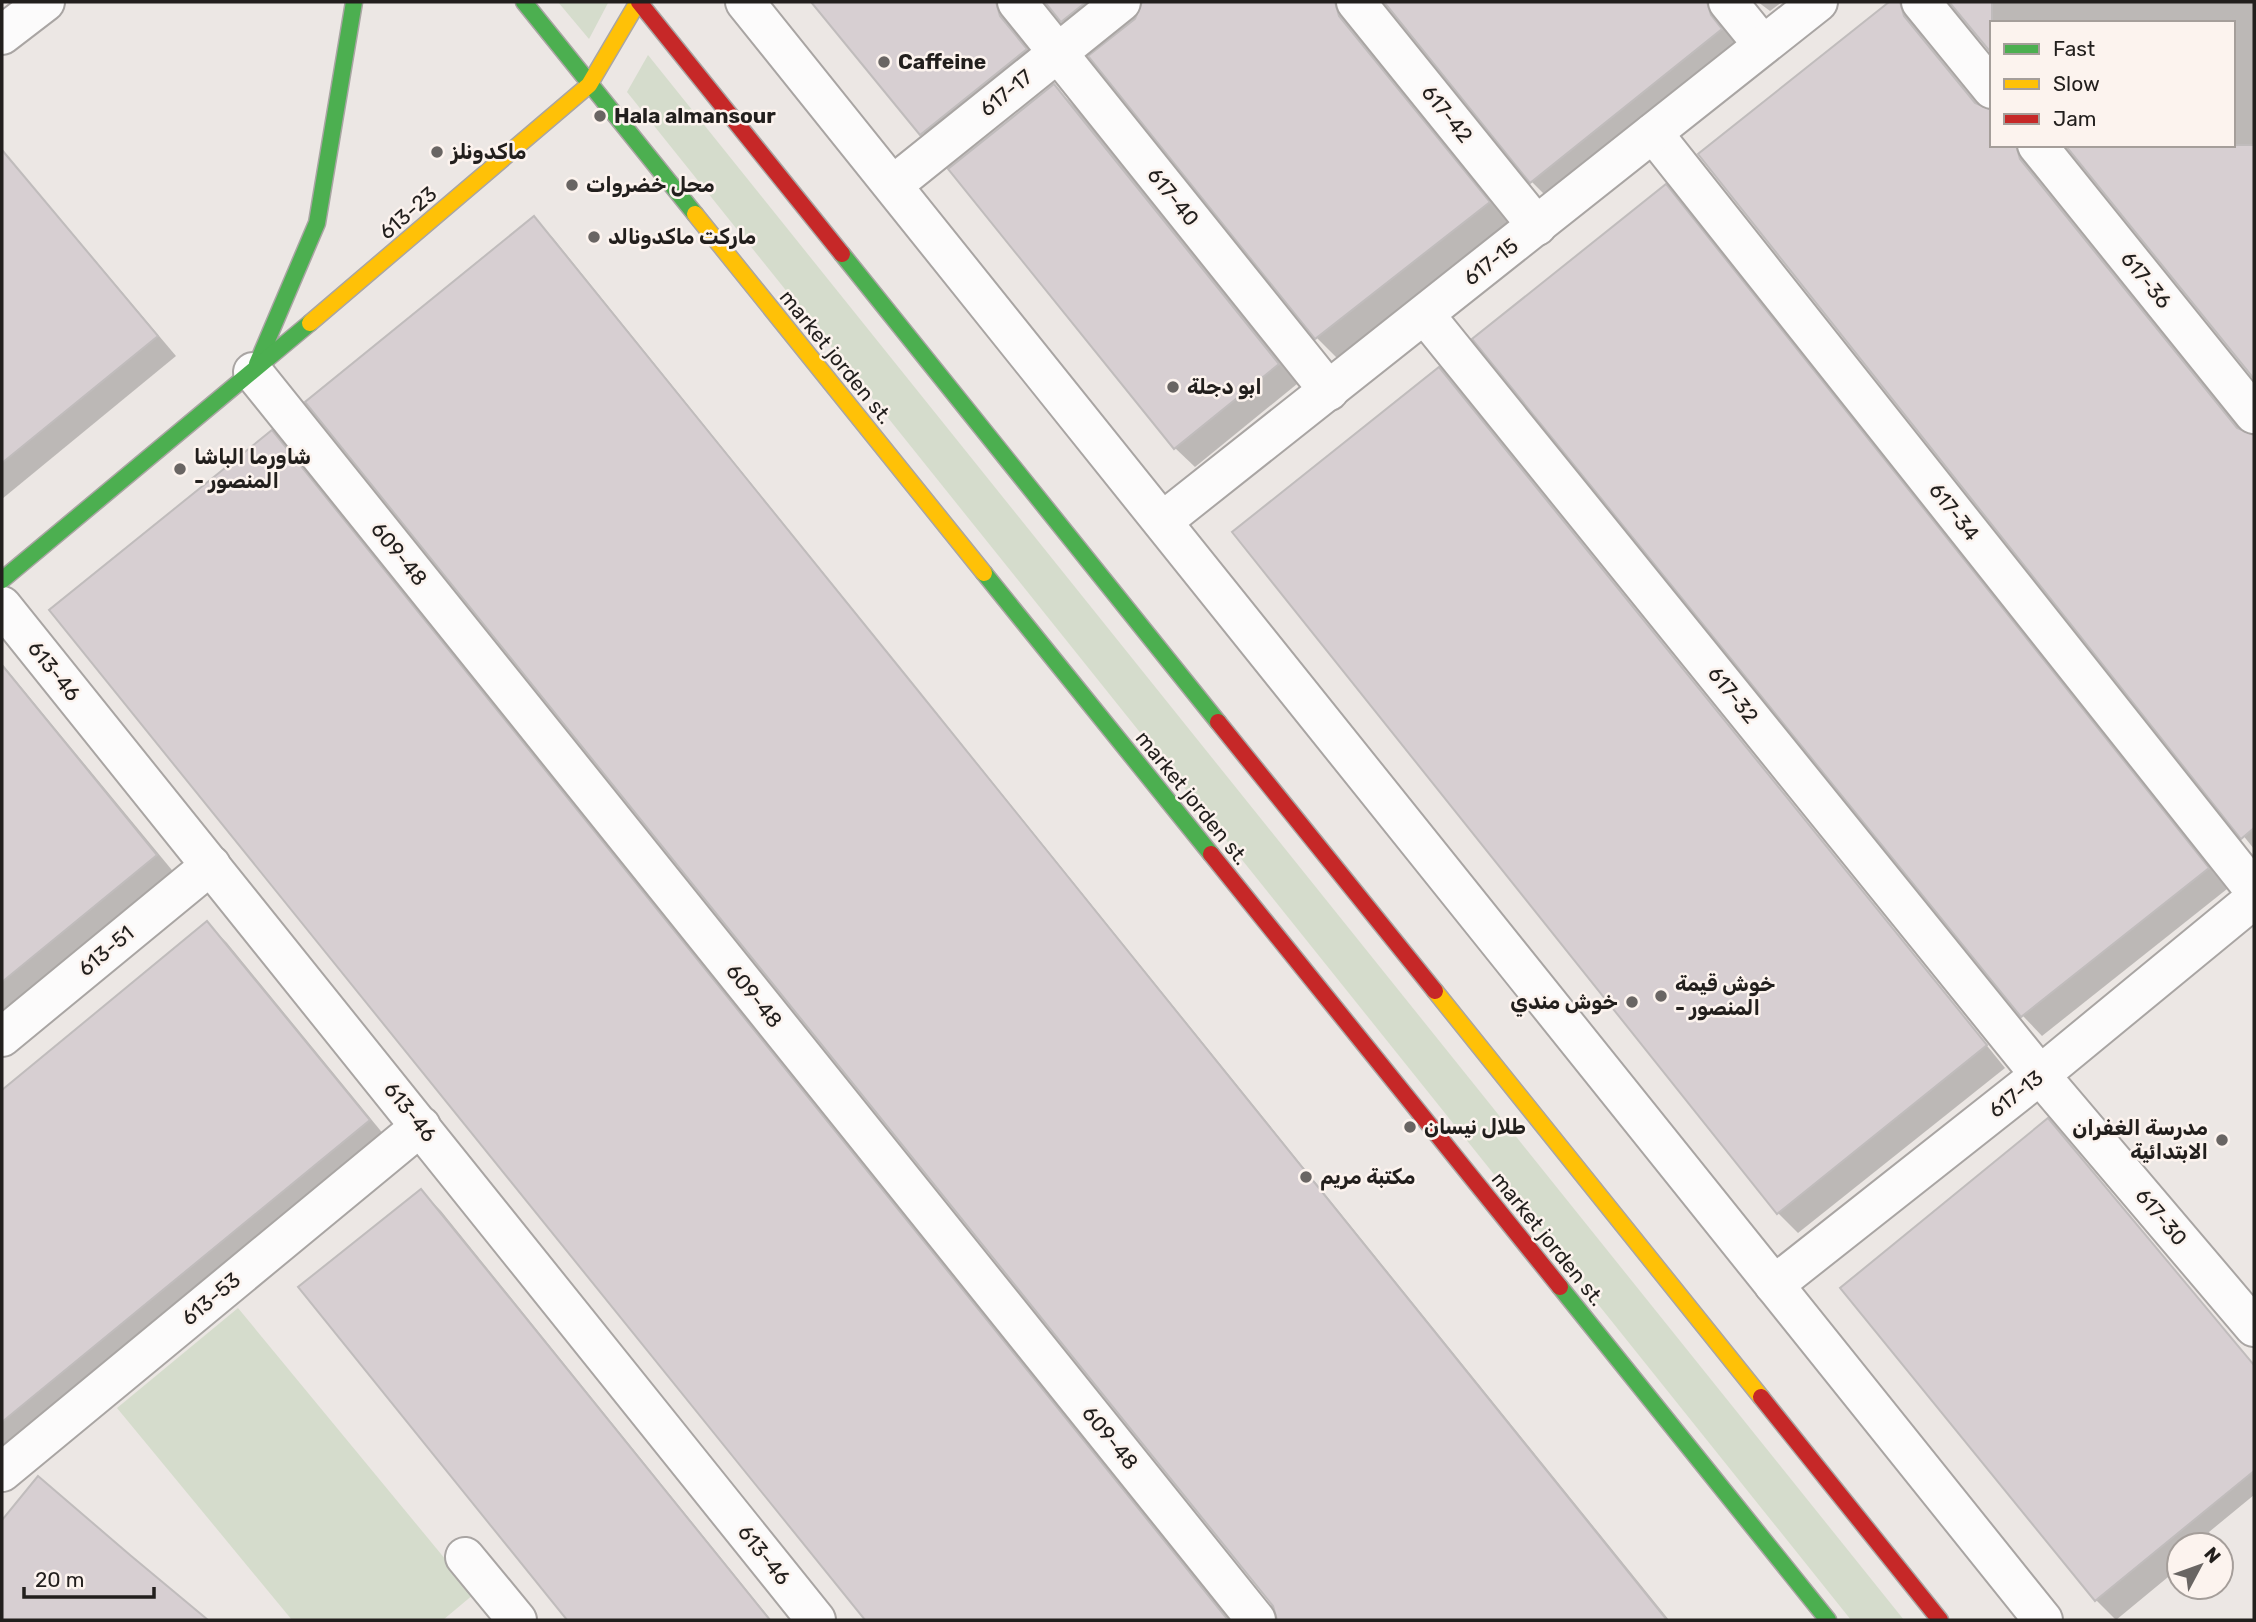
<svg xmlns="http://www.w3.org/2000/svg" width="2256" height="1622" font-family="Rubik,'Noto Sans Arabic',sans-serif">
<style>
.green{fill:#d5dccc}
.shadow{fill:#0003}
.building{fill:#d7cfd2;stroke:#c0bcbc;stroke-width:2}
.lines{fill:none;stroke-linecap:round;stroke-linejoin:round}
.street-casing{stroke:#a9a5a3;stroke-width:42}
.fast-casing{stroke:#a9a5a3;stroke-width:19}
.slow-casing{stroke:#a9a5a3;stroke-width:19}
.jam-casing{stroke:#a9a5a3;stroke-width:19}
.street{stroke:#fcfbfb;stroke-width:38}
.fast{stroke:#4caf50;stroke-width:16}
.slow{stroke:#ffc107;stroke-width:16}
.jam{stroke:#c62828;stroke-width:16}
.poi-dot{fill:#696563;stroke:#fcf3ee;stroke-width:2.5}
.labels{text-anchor:middle;stroke-width:5;stroke-linejoin:round;paint-order:stroke}
.poi-label{font-size:21px;font-weight:bold;fill:#221f1d;stroke:#fcf3ee;text-anchor:start}
.street-label{font-size:21px;fill:#221f1d;stroke:#fcf3ee}
</style>
<rect width="100%" height="100%" fill="#ece7e4"/>
<g class="green">
<polygon points="558,2 607,2 608,3 589,39"/>
<polygon points="648,55 1904,1620 1851,1620 627,92"/>
<polygon points="238,1308 474,1594 443,1620 292,1620 117,1408"/>
</g>
<g class="shadow">
<polygon points="813,2 1032,2 1046,71 942,155"/>
<polygon points="1045,2 1136,2 1083,41"/>
<polygon points="1144,2 1372,2 1354,27 1359,38 1509,224 1337,358 1317,338 1091,56 1143,11"/>
<polygon points="1385,2 1743,2 1727,28 1741,51 1552,202 1532,182"/>
<polygon points="1758,2 1782,2 1770,11"/>
<polygon points="1892,2 1910,2 1923,38 1982,110 1992,145 2049,145 2034,169 2039,181 2245,435 2254,437 2254,849 1700,155"/>
<polygon points="1951,2 2254,2 2254,377 2068,145 2233,145 2233,23 1992,23 1992,51"/>
<polygon points="1054,86 1074,106 1297,384 1195,467 1175,448"/>
<polygon points="2,150 176,356 2,499"/>
<polygon points="1666,187 1685,206 2227,889 2042,1036 2023,1016 1475,339"/>
<polygon points="534,219 553,238 1669,1620 1279,1620"/>
<polygon points="1439,369 1458,389 2005,1068 1798,1233 1778,1213 1234,532"/>
<polygon points="271,432 291,452 1230,1620 867,1620 51,610"/>
<polygon points="2,664 176,875 2,1018"/>
<polygon points="207,923 227,943 389,1141 2,1457 2,1092"/>
<polygon points="2048,1121 2254,1365 2254,1495 2209,1532 2214,1539 2207,1545 2179,1545 2179,1568 2116,1620 2096,1600"/>
<polygon points="421,1191 441,1211 771,1620 569,1620 300,1288"/>
<polygon points="39,1479 205,1620 2,1620 2,1523"/>
</g>
<g class="building">
<polygon points="811,2 996,2 1000,16 1027,49 920,135"/>
<polygon points="1045,2 1086,2 1061,22"/>
<polygon points="1142,2 1335,2 1339,16 1490,202 1315,339 1088,56 1135,19"/>
<polygon points="1384,2 1707,2 1711,15 1722,29 1530,183"/>
<polygon points="1889,2 1900,2 1904,16 1975,103 1992,110 1992,145 2016,145 2020,159 2237,428 2254,435 2254,828 2241,839 1698,154"/>
<polygon points="1949,2 1992,2 1992,54"/>
<polygon points="1054,84 1279,364 1174,449 948,169"/>
<polygon points="2065,145 2254,145 2254,379"/>
<polygon points="2,150 158,336 2,463"/>
<polygon points="1666,184 2209,868 2021,1017 1472,339"/>
<polygon points="534,216 907,677 1667,1620 1277,1620 1273,1606 305,402"/>
<polygon points="1439,367 1987,1045 1777,1214 1232,532"/>
<polygon points="272,430 1228,1620 865,1620 49,610"/>
<polygon points="2,665 157,855 2,982"/>
<polygon points="207,921 370,1120 2,1422 2,1090"/>
<polygon points="2048,1118 2254,1365 2254,1471 2095,1601 1840,1288"/>
<polygon points="421,1189 504,1291 770,1620 567,1620 298,1287"/>
<polygon points="38,1476 130,1555 208,1620 2,1620 2,1520"/>
</g>
<g class="lines">
<g class="street-casing">
<g id="street">
<polyline points="745,2 2043,1620"/>
<polyline points="1017,2 1329,391"/>
<polyline points="1356,2 1537,226"/>
<polyline points="1728,2 1763,45"/>
<polyline points="1921,2 1992,89"/>
<polyline points="2,35 45,2"/>
<polyline points="1653,133 2254,890"/>
<polyline points="2037,145 2254,414"/>
<polyline points="893,185 1121,2"/>
<polyline points="1425,315 2040,1075 2254,1327"/>
<polyline points="253,372 1256,1620"/>
<polyline points="1163,521 1818,2"/>
<polyline points="2,606 816,1620"/>
<polyline points="2,1037 211,865"/>
<polyline points="1774,1285 2040,1075 2254,899"/>
<polyline points="2,1472 421,1126"/>
<polyline points="465,1557 517,1620"/>
</g>
</g>
<g class="fast-casing">
<g id="fast">
<polyline points="524,2 695,214"/>
<polyline points="842,254 1218,722"/>
<polyline points="257,364 317,223 354,2"/>
<polyline points="984,573 1211,854"/>
<polyline points="2,580 310,323"/>
<polyline points="1560,1287 1828,1620"/>
</g>
</g>
<g class="slow-casing">
<g id="slow">
<polyline points="695,214 984,573"/>
<polyline points="310,323 589,85 638,2"/>
<polyline points="1435,991 1761,1397"/>
</g>
</g>
<g class="jam-casing">
<g id="jam">
<polyline points="639,2 842,254"/>
<polyline points="1218,722 1435,991"/>
<polyline points="1211,854 1560,1287"/>
<polyline points="1761,1397 1940,1620"/>
</g>
</g>
<use href="#street" class="street"/>
<use href="#fast" class="fast"/>
<use href="#slow" class="slow"/>
<use href="#jam" class="jam"/>
</g>
<g class="poi-dot">
<circle cx="884" cy="62" r="7"/>
<circle cx="600" cy="116" r="7"/>
<circle cx="437" cy="152" r="7"/>
<circle cx="572" cy="185" r="7"/>
<circle cx="594" cy="237" r="7"/>
<circle cx="1173" cy="387" r="7"/>
<circle cx="180" cy="469" r="7"/>
<circle cx="1661" cy="996" r="7"/>
<circle cx="1632" cy="1002" r="7"/>
<circle cx="1410" cy="1127" r="7"/>
<circle cx="2222" cy="1140" r="7"/>
<circle cx="1306" cy="1177" r="7"/>
</g>
<g class="labels">
<g class="poi-label">
<text x="898" y="69">Caffeine</text>
<text x="614" y="123">Hala almansour</text>
<text x="451" y="159">ماكدونلز</text>
<text x="586" y="192">محل خضروات</text>
<text x="608" y="244">ماركت ماكدونالد</text>
<text x="1187" y="394">ابو دجلة</text>
<text x="194" y="464">شاورما الباشا<tspan x="194" dy="24">- المنصور</tspan></text>
<text x="1675" y="991">خوش قيمة<tspan x="1675" dy="24">- المنصور</tspan></text>
<text x="1618" y="1009" text-anchor="end">خوش مندي</text>
<text x="1424" y="1134">طلال نيسان</text>
<text x="2208" y="1135" text-anchor="end">مدرسة الغفران<tspan x="2208" dy="24">الابتدائية</tspan></text>
<text x="1320" y="1184">مكتبة مريم</text>
</g>
<g class="street-label">
<text transform="translate(1006 93) rotate(-39)" y="7">617-17</text>
<text transform="translate(1447 114) rotate(51)" y="7">617-42</text>
<text transform="translate(1173 197) rotate(51)" y="7">617-40</text>
<text transform="translate(408 213) rotate(-41)" y="7">613-23</text>
<text transform="translate(1491 262) rotate(-38)" y="7">617-15</text>
<text transform="translate(2146 280) rotate(51)" y="7">617-36</text>
<text transform="translate(836 357) rotate(51)" y="7">market jorden st.</text>
<text transform="translate(1954 512) rotate(52)" y="7">617-34</text>
<text transform="translate(399 554) rotate(51)" y="7">609-48</text>
<text transform="translate(54 671) rotate(51)" y="7">613-46</text>
<text transform="translate(1733 695) rotate(51)" y="7">617-32</text>
<text transform="translate(1192 798) rotate(51)" y="7">market jorden st.</text>
<text transform="translate(106 951) rotate(-40)" y="7">613-51</text>
<text transform="translate(754 996) rotate(51)" y="7">609-48</text>
<text transform="translate(2016 1094) rotate(-38)" y="7">617-13</text>
<text transform="translate(410 1112) rotate(51)" y="7">613-46</text>
<text transform="translate(2161 1217) rotate(50)" y="7">617-30</text>
<text transform="translate(1548 1239) rotate(51)" y="7">market jorden st.</text>
<text transform="translate(211 1299) rotate(-40)" y="7">613-53</text>
<text transform="translate(1110 1438) rotate(51)" y="7">609-48</text>
<text transform="translate(764 1555) rotate(51)" y="7">613-46</text>
</g>
</g>
<rect width="2256" height="1622" fill="none" stroke="#221f1d" stroke-width="7"/>
<rect x="1990" y="21" width="245" height="126" fill="#fcf3ee" stroke="#a59e9a" stroke-width="2"/>
<rect x="2004" y="44" width="35" height="10" fill="#4caf50" stroke="#a59e9a" stroke-width="2"/>
<text x="2053" y="56" font-size="21" fill="#221f1d">Fast</text>
<rect x="2004" y="79" width="35" height="10" fill="#ffc107" stroke="#a59e9a" stroke-width="2"/>
<text x="2053" y="91" font-size="21" fill="#221f1d">Slow</text>
<rect x="2004" y="114" width="35" height="10" fill="#c62828" stroke="#a59e9a" stroke-width="2"/>
<text x="2053" y="126" font-size="21" fill="#221f1d">Jam</text>
<g transform="translate(2200 1566) rotate(49)"><circle r="33" fill="#fcf3ee" stroke="#a59e9a" stroke-width="2"/>
<path d="M0-5L12 26L0 18L-12 26Z" fill="#696563"/>
<text y="-10" font-size="19" font-weight="bold" text-anchor="middle" fill="#221f1d">N</text>
</g>
<path d="M24 1587v10h130v-10" fill="none" stroke="#221f1d" stroke-width="3.5"/>
<text x="35" y="1587" font-size="21" fill="#221f1d" stroke="#fcf3ee" stroke-width="5" paint-order="stroke">20 m</text>
</svg>
